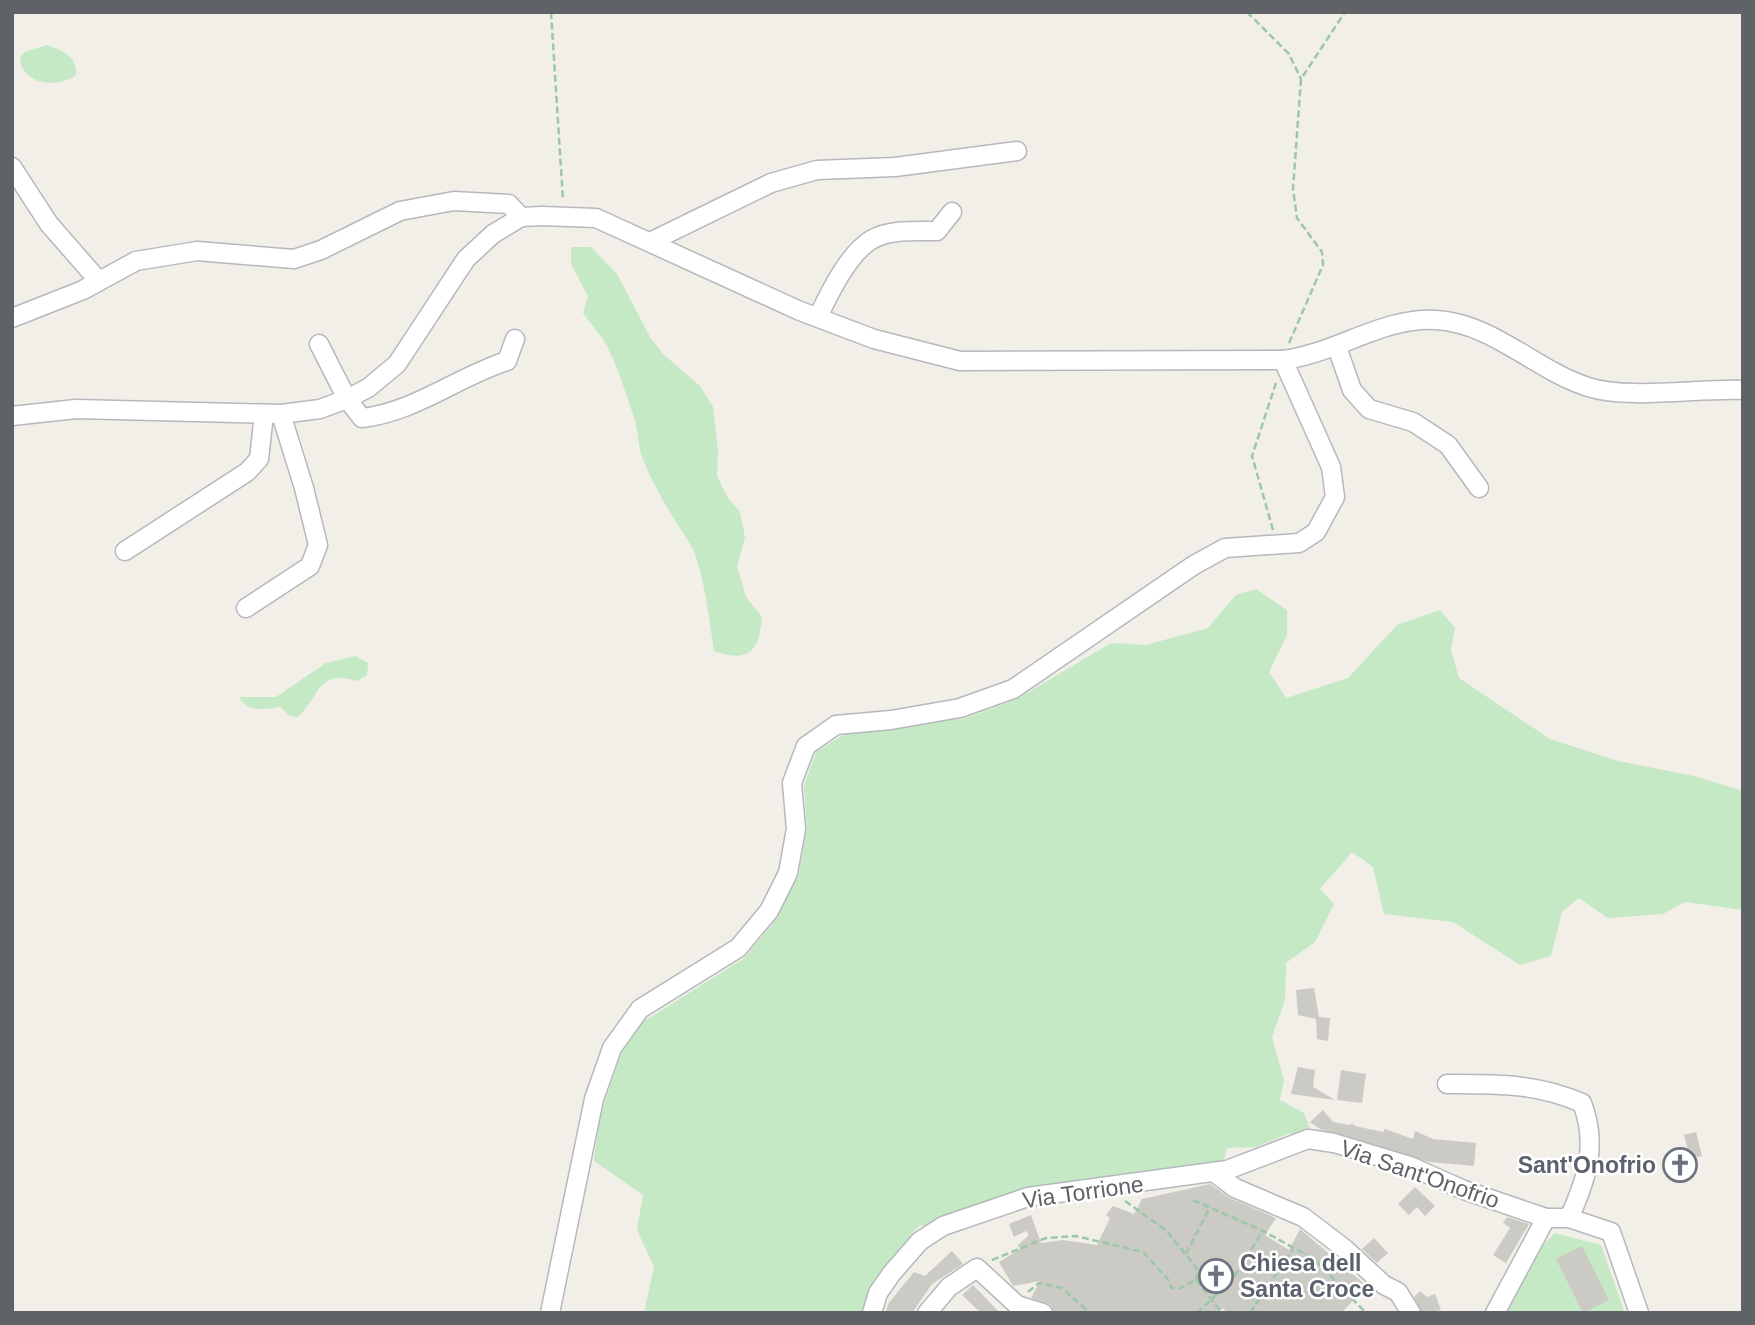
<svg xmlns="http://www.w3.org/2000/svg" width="1755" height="1325" font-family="Helvetica,sans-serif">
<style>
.green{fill:#c5e8c5}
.building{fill:#cccac5}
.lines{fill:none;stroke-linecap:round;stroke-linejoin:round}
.minor-casing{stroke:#b5b8bc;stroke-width:21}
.path{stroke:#9cc7a9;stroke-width:2.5;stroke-dasharray:7 3.5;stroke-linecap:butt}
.minor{stroke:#fff;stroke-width:18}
.labels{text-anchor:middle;stroke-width:5;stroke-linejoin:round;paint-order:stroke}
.worship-label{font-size:23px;font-weight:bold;fill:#5b616d;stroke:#fff;text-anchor:end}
.street-label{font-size:23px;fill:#5f6368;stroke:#fff}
</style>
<rect width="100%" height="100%" fill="#f1efe8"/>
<g class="green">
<path d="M47 45C63 51 77 56 76 75 58 89 21 85 20 57L25 52Z"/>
<path d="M571 247H591L617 274 650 337 663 354 700 386 713 407 718 451 717 476 728 498 740 512 745 537 737 566 746 597 762 617C759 652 749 663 714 651 710 624 703 563 689 542 672 516 654 488 643 459 637 445 639 431 634 417 625 391 617 363 603 339 597 330 589 322 583 313L588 296 571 264Z"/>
<polygon points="1256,589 1287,610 1287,635 1269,672 1286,698 1348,678 1397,625 1440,610 1455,628 1451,650 1459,678 1550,739 1618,761 1694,776 1743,791 1743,910 1685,902 1663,914 1608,918 1579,898 1562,912 1551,956 1520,965 1453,922 1384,914 1373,867 1352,852 1320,889 1334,904 1315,942 1286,963 1285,1000 1272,1037 1284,1080 1280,1100 1304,1113 1311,1131 1294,1136 1290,1133 1256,1147 1227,1148 1224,1160 1166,1175 935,1222 924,1227 920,1225 910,1235 911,1239 865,1313 644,1313 654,1267 637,1230 643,1195 594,1161 599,1120 611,1083 622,1052 638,1025 743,959 772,925 799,875 807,828 804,786 816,752 846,733 966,718 1015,700 1111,643 1146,645 1208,628 1236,595"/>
<path d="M356 656 368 663 367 675 358 681C316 669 322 694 298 717L290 716 280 707C264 709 248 713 239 697H276L326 663Z"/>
<polygon points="1555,1233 1601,1245 1625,1313 1506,1313 1541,1247"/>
</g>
<g class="building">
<polygon points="1314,988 1319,1017 1330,1018 1328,1041 1317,1039 1316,1019 1298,1015 1296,990"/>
<polygon points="1298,1067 1315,1070 1313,1087 1335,1100 1291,1094"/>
<polygon points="1341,1070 1366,1074 1362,1103 1337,1100"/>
<polygon points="1323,1110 1333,1122 1350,1125 1352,1123 1355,1126 1383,1132 1385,1129 1413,1139 1415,1131 1433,1139 1476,1143 1474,1166 1429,1162 1320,1129 1310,1122"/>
<polygon points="1696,1132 1702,1156 1690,1158 1684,1135"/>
<polygon points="1687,1149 1693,1172 1671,1177 1665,1154"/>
<polygon points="1210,1184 1230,1198 1276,1218 1265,1235 1289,1250 1300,1229 1367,1286 1341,1313 1227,1313 1223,1308 1217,1313 1054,1313 1051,1305 1031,1298 1040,1281 1013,1286 999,1262 1020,1249 1018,1245 1029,1235 1026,1231 1014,1237 1009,1224 1031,1215 1041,1243 1063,1240 1097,1245 1110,1218 1106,1215 1113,1206 1134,1214 1142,1199"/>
<polygon points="1415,1187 1435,1206 1425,1216 1417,1207 1409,1215 1398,1204"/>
<polygon points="1507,1217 1529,1224 1506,1263 1493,1255 1510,1228 1503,1223"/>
<polygon points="1374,1238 1388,1253 1377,1263 1362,1249"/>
<polygon points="1582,1246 1609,1300 1583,1313 1556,1259"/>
<polygon points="952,1251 963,1264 932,1284 912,1313 886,1313 888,1304 914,1272 925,1276"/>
<polygon points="973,1285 1000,1313 981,1313 962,1295"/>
<polygon points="1420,1291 1427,1297 1435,1294 1441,1310 1422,1313 1414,1297"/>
</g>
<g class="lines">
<g class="minor-casing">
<g id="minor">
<polyline points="12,167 49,224 98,280"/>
<polyline points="650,242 771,183 817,170 895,167 1017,151"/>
<path d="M818 317C829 294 848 254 871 240 889 229 917 231 937 231L952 212"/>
<polyline points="12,318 83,290 136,261 197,251 294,259 321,250 400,211 454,201 509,204 521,217"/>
<path d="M319 344 347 399 362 418C415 412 457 377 507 361L515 339"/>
<polyline points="1337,347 1352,390 1369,409 1413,422 1448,445 1479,488"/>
<path d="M12 416 76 409 281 414 320 409 347 399 368 388 397 364 466 259 493 234 521 217 542 216 596 218 800 311 874 339 960 361 1283 360C1335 354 1384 316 1437 320 1494 324 1535 370 1588 387 1629 400 1698 388 1743 390"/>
<polyline points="125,551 247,472 259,459 264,414"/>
<polyline points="246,608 310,566 318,545 304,488 281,414"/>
<path d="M1447 1084C1496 1084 1536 1083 1582 1103 1598 1144 1587 1179 1569 1218"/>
<polyline points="1215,1173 1235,1188 1303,1217 1345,1249 1384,1285 1398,1292 1411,1313"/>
<polyline points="550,1313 594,1099 612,1048 640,1009 738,948 769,911 788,873 796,829 792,783 806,746 836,725 891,720 960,708 1013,689 1194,565 1225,548 1299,543 1316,532 1335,497 1331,467 1283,360"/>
<polyline points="872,1313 878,1293 892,1273 920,1241 943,1226 1028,1197 1227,1170 1308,1139 1334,1143 1410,1166 1464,1190 1546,1218 1569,1218 1611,1232 1639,1313"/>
<polyline points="927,1313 949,1287 977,1268 1017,1305 1043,1313"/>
<polyline points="1495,1313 1546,1218"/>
</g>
</g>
<g class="path">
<polyline points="551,12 563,200"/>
<polyline points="1247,12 1289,54 1301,79"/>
<polyline points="1289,343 1323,265 1322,252 1297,218 1293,189 1301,79 1345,12"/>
<polyline points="1273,530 1252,456 1276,383"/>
<polyline points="1193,1200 1263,1231 1314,1259 1366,1313"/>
<polyline points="1125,1201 1167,1231 1198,1270 1196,1280"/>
<polyline points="1186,1254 1210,1207"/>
<polyline points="992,1260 1046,1238 1076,1236 1143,1252 1167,1278 1172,1288 1178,1289 1196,1280"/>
<polyline points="1196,1280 1222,1313"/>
<polyline points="1028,1292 1039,1283 1062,1288 1090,1313"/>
<polyline points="1197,1313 1232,1280 1263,1231"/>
<polyline points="1250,1313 1293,1249"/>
</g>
<use href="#minor" class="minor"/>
</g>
<defs>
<g id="church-ring" transform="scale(1.75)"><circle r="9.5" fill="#fff" stroke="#6b7280" stroke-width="1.5"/><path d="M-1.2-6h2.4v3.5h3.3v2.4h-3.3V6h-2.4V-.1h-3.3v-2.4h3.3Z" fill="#6b7280"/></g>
</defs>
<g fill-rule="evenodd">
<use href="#church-ring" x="1680" y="1165"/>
<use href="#church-ring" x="1216" y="1276"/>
</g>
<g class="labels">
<g class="worship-label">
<text x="1656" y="1173">Sant'Onofrio</text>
<text x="1240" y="1271" text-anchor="start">Chiesa dell<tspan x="1240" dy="26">Santa Croce</tspan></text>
</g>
<g class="street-label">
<text transform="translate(1420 1174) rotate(19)" y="8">Via Sant'Onofrio</text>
<text transform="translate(1083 1192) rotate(-8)" y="8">Via Torrione</text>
</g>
</g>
<rect width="1755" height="1325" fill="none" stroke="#5f6368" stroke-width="28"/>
</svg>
